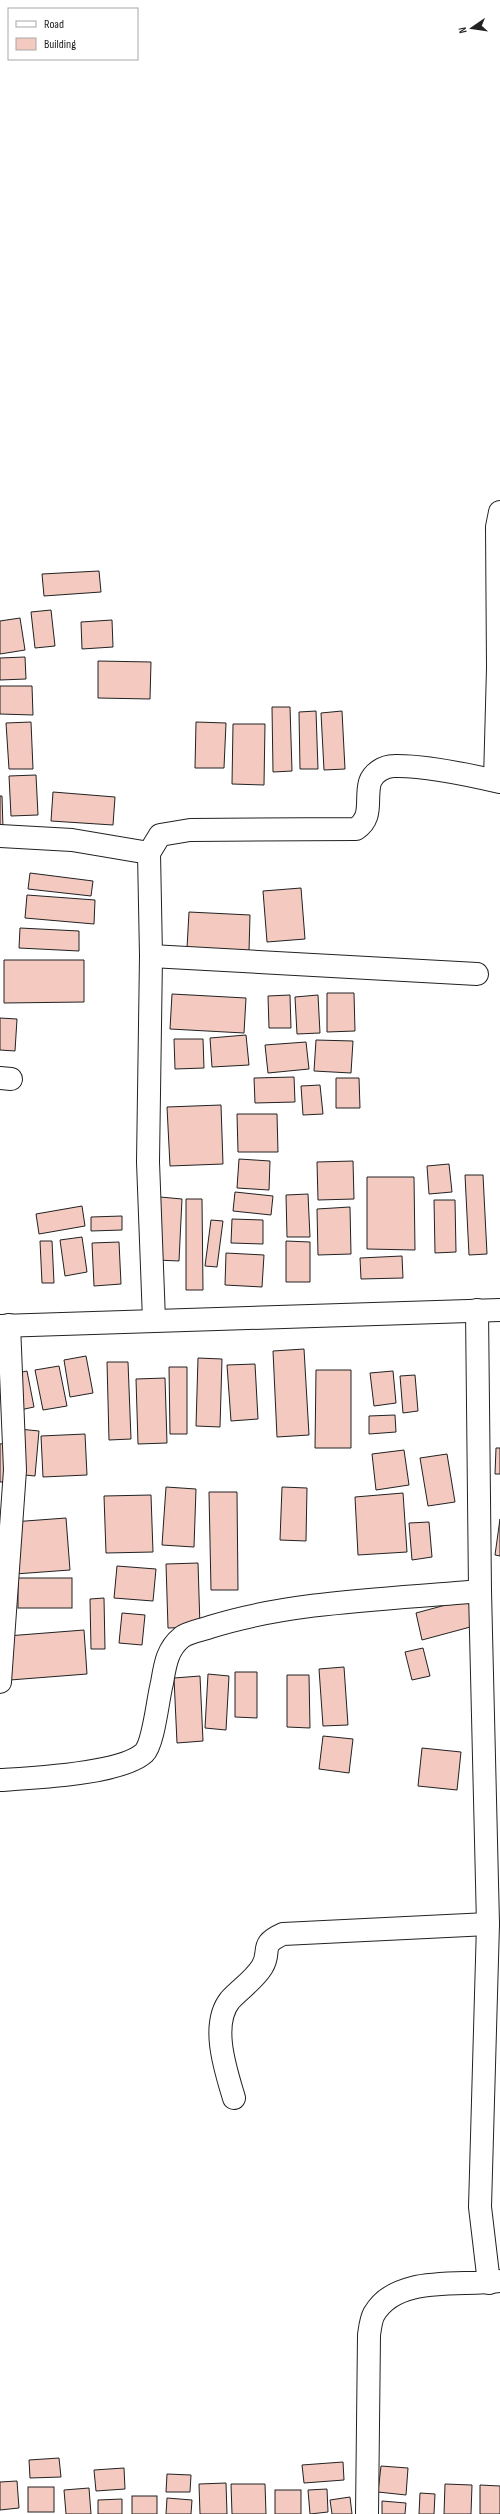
<svg xmlns="http://www.w3.org/2000/svg" width="500" height="2514" font-family="'Sofia Sans Condensed',sans-serif">
<style>
.building{fill:#f3c9c0;stroke:#222}
.lines{fill:none;stroke-linecap:round;stroke-linejoin:round}
.street-casing{stroke:#222;stroke-width:24}
.street{stroke:#fff;stroke-width:22}
</style>
<rect width="100%" height="100%" fill="#fff"/>
<g class="building">
<polygon points="99,571 101,592 44,596 42,574"/>
<polygon points="51,610 55,646 35,648 31,612"/>
<polygon points="20,618 25,650 0,654 0,621"/>
<polygon points="112,620 113,647 82,649 81,622"/>
<polygon points="25,657 26,679 0,680 0,658"/>
<polygon points="98,661 151,662 150,699 98,698"/>
<polygon points="0,686 32,686 33,715 0,714"/>
<polygon points="272,707 290,707 292,771 273,772"/>
<polygon points="316,711 318,769 300,769 299,712"/>
<polygon points="342,711 345,769 324,770 321,713"/>
<polygon points="31,722 33,769 9,769 6,723"/>
<polygon points="196,722 226,723 224,768 195,768"/>
<polygon points="233,724 265,724 264,785 232,784"/>
<polygon points="36,775 38,815 11,816 9,776"/>
<polygon points="53,792 115,797 113,825 51,821"/>
<polygon points="0,796 2,796 3,828 0,828"/>
<polygon points="30,873 93,881 91,896 28,889"/>
<polygon points="301,888 305,939 267,942 263,891"/>
<polygon points="27,895 95,900 94,924 25,918"/>
<polygon points="189,912 250,915 249,951 187,948"/>
<polygon points="20,928 79,931 79,951 19,948"/>
<polygon points="4,960 84,960 84,1002 4,1003"/>
<polygon points="327,993 354,993 355,1031 327,1032"/>
<polygon points="172,994 246,998 244,1033 170,1029"/>
<polygon points="290,995 291,1028 269,1028 268,996"/>
<polygon points="318,995 320,1033 297,1034 295,997"/>
<polygon points="0,1018 17,1019 15,1051 0,1050"/>
<polygon points="246,1035 249,1065 212,1067 210,1038"/>
<polygon points="174,1039 203,1039 204,1068 175,1069"/>
<polygon points="316,1040 353,1041 351,1073 314,1071"/>
<polygon points="306,1042 309,1069 268,1073 265,1045"/>
<polygon points="294,1077 295,1102 255,1103 254,1078"/>
<polygon points="336,1078 359,1078 360,1108 336,1108"/>
<polygon points="320,1085 323,1114 303,1115 301,1086"/>
<polygon points="221,1105 223,1164 170,1166 167,1107"/>
<polygon points="237,1114 277,1114 278,1152 238,1152"/>
<polygon points="239,1159 270,1161 269,1190 237,1188"/>
<polygon points="353,1161 354,1199 318,1200 317,1162"/>
<polygon points="449,1164 452,1192 429,1194 427,1166"/>
<polygon points="465,1175 483,1175 487,1254 469,1255"/>
<polygon points="367,1177 414,1177 415,1250 367,1249"/>
<polygon points="235,1192 273,1196 271,1215 233,1211"/>
<polygon points="308,1194 310,1237 287,1237 286,1195"/>
<polygon points="160,1197 182,1199 179,1261 157,1260"/>
<polygon points="186,1199 202,1199 203,1290 186,1290"/>
<polygon points="434,1200 455,1200 456,1252 435,1253"/>
<polygon points="82,1206 85,1226 39,1234 36,1214"/>
<polygon points="350,1207 351,1254 318,1255 317,1209"/>
<polygon points="122,1216 122,1230 91,1231 91,1217"/>
<polygon points="232,1219 263,1220 263,1244 231,1243"/>
<polygon points="211,1220 223,1221 217,1267 205,1266"/>
<polygon points="82,1237 87,1272 65,1276 60,1240"/>
<polygon points="40,1241 52,1241 54,1283 42,1283"/>
<polygon points="286,1241 310,1242 310,1282 286,1282"/>
<polygon points="119,1242 121,1284 94,1286 92,1243"/>
<polygon points="226,1253 264,1255 262,1287 225,1285"/>
<polygon points="402,1256 403,1278 361,1279 360,1258"/>
<polygon points="304,1349 309,1435 277,1437 273,1351"/>
<polygon points="86,1356 93,1393 70,1397 64,1360"/>
<polygon points="198,1358 222,1359 220,1427 196,1426"/>
<polygon points="107,1362 128,1362 131,1439 109,1440"/>
<polygon points="255,1364 258,1419 231,1421 227,1365"/>
<polygon points="59,1366 67,1406 43,1410 35,1370"/>
<polygon points="169,1367 187,1367 187,1434 170,1434"/>
<polygon points="316,1370 351,1370 351,1448 315,1448"/>
<polygon points="27,1371 34,1407 20,1410 13,1374"/>
<polygon points="393,1371 396,1403 374,1406 370,1373"/>
<polygon points="415,1375 418,1411 403,1413 400,1376"/>
<polygon points="165,1378 167,1443 138,1444 136,1379"/>
<polygon points="395,1415 396,1432 369,1434 369,1416"/>
<polygon points="19,1429 39,1431 35,1476 15,1474"/>
<polygon points="85,1434 87,1475 43,1477 41,1436"/>
<polygon points="7,1443 8,1482 0,1482 0,1444"/>
<polygon points="496,1448 500,1448 500,1474 495,1474"/>
<polygon points="404,1450 409,1485 376,1490 372,1454"/>
<polygon points="447,1454 455,1502 428,1506 420,1458"/>
<polygon points="166,1487 196,1489 194,1547 162,1545"/>
<polygon points="282,1487 307,1488 306,1541 280,1540"/>
<polygon points="209,1492 237,1492 238,1590 211,1590"/>
<polygon points="403,1493 407,1552 358,1555 355,1497"/>
<polygon points="151,1495 153,1552 106,1553 104,1496"/>
<polygon points="66,1518 70,1570 15,1574 12,1522"/>
<polygon points="500,1519 500,1556 495,1555"/>
<polygon points="429,1522 432,1557 412,1560 409,1523"/>
<polygon points="198,1563 200,1627 168,1628 166,1564"/>
<polygon points="117,1566 156,1569 153,1601 114,1598"/>
<rect x="18" y="1578" width="54" height="30"/>
<polygon points="104,1598 105,1649 91,1649 90,1599"/>
<polygon points="468,1599 474,1626 422,1640 416,1613"/>
<polygon points="122,1613 145,1615 142,1645 119,1643"/>
<polygon points="84,1630 87,1674 10,1680 7,1636"/>
<polygon points="423,1648 430,1676 412,1680 405,1652"/>
<polygon points="344,1667 348,1725 323,1726 319,1669"/>
<polygon points="235,1672 257,1672 257,1718 235,1717"/>
<polygon points="208,1674 229,1676 226,1730 205,1728"/>
<polygon points="287,1675 309,1675 310,1728 287,1727"/>
<polygon points="200,1676 203,1741 177,1743 174,1678"/>
<polygon points="323,1736 353,1739 349,1773 319,1769"/>
<polygon points="422,1748 461,1752 457,1790 418,1786"/>
<polygon points="59,2458 61,2477 30,2478 29,2460"/>
<polygon points="343,2462 344,2480 304,2483 302,2465"/>
<polygon points="381,2466 408,2468 406,2495 378,2492"/>
<polygon points="124,2468 125,2489 96,2491 94,2470"/>
<polygon points="167,2474 191,2475 190,2492 166,2492"/>
<polygon points="17,2481 19,2508 0,2510 0,2482"/>
<polygon points="226,2483 227,2514 200,2514 199,2484"/>
<polygon points="231,2484 265,2484 266,2514 232,2514"/>
<polygon points="445,2484 472,2485 471,2514 444,2514"/>
<polygon points="480,2485 500,2486 500,2514 480,2514"/>
<rect x="28" y="2487" width="26" height="25"/>
<polygon points="89,2488 91,2514 66,2514 64,2490"/>
<polygon points="327,2489 328,2512 310,2514 308,2490"/>
<rect x="275" y="2490" width="26" height="24"/>
<polygon points="420,2493 435,2494 434,2514 419,2514"/>
<rect x="132" y="2496" width="25" height="18"/>
<polygon points="350,2497 352,2514 332,2514 330,2500"/>
<polygon points="167,2498 192,2500 191,2514 166,2514"/>
<polygon points="122,2499 122,2514 98,2514 98,2500"/>
<polygon points="382,2501 406,2503 405,2514 382,2514"/>
</g>
<g class="lines">
<g class="street-casing">
<g id="street">
<polyline points="495,780 498,668 497,527 500,512"/>
<polyline points="0,836 72,840 149,853"/>
<polyline points="151,956 477,974"/>
<polyline points="0,1078 11,1079"/>
<polyline points="477,1310 480,1591 488,1924 480,2207 489,2283"/>
<path d="M154 1320 148 1162 151 956 149 853 160 835 190 830 356 829C374 817 365 800 370 782 373 773 384 766 394 766 424 765 470 775 500 782"/>
<polyline points="0,1326 500,1310"/>
<polyline points="0,1682 15,1470 9,1325"/>
<path d="M0 1780C33 1778 121 1774 144 1753 154 1743 158 1697 162 1683 165 1665 167 1649 182 1637 189 1632 202 1630 210 1627 292 1601 393 1599 480 1591"/>
<path d="M234 2098C226 2071 210 2025 230 2000 240 1989 254 1980 262 1967 272 1951 258 1945 283 1934L488 1924"/>
<path d="M367 2514 369 2335C370 2328 371 2319 374 2314 397 2274 461 2287 500 2281"/>
</g>
</g>
<use href="#street" class="street"/>
</g>
<rect x="8" y="8" width="130" height="52" fill="#ffffff" stroke="#a7a7a7"/>
<rect x="16" y="21" width="20" height="6" fill="#ffffff" stroke="#a7a7a7"/>
<text x="44" y="28" font-size="12" fill="#222222">Road</text>
<rect x="16" y="38" width="20" height="12" fill="#f3c9c0" stroke="#a7a7a7"/>
<text x="44" y="48" font-size="12" fill="#222222">Building</text>
<g transform="translate(472 28) rotate(257)" stroke="#ffffff" stroke-width="3" paint-order="stroke">
<path d="M0-3L7 15L0 10L-7 15Z" fill="#222222"/>
<text y="-6" font-size="11" font-weight="bold" text-anchor="middle" fill="#222222">N</text>
</g>
</svg>
